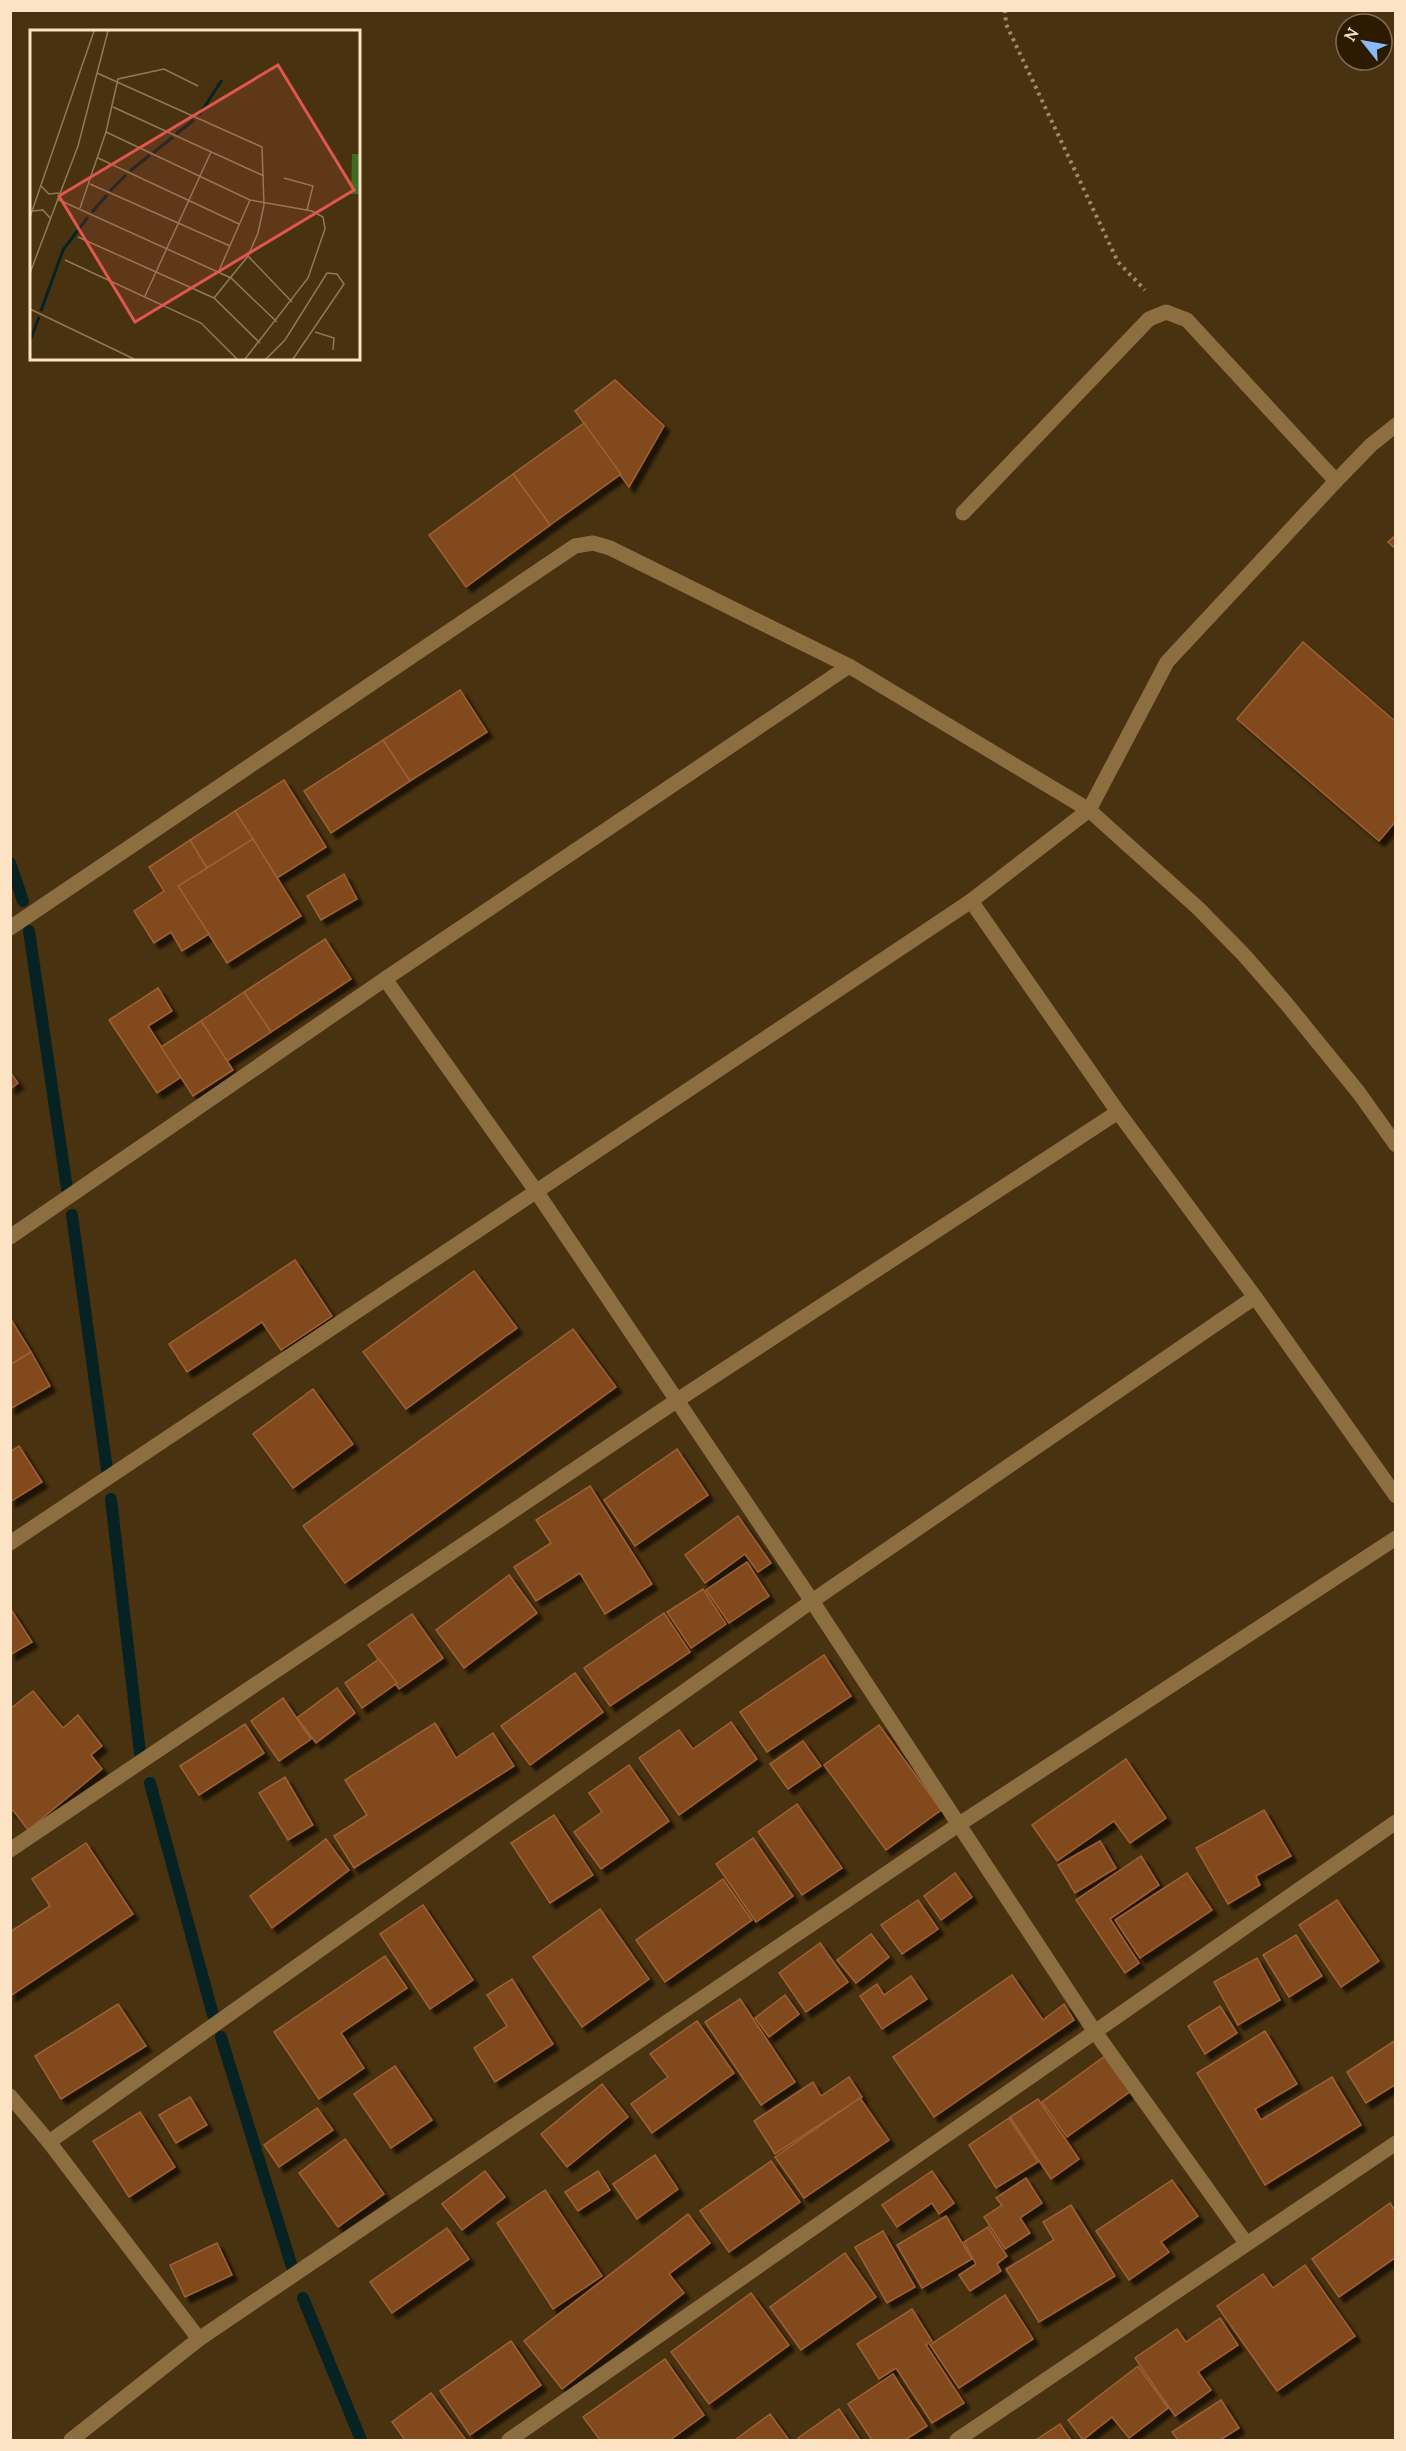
<svg xmlns="http://www.w3.org/2000/svg" width="1406" height="2451" font-family="Lora,serif">
<style>
.lines{fill:none;stroke-linecap:round;stroke-linejoin:round}
.stream{stroke:#072222;stroke-width:12}
.building{fill:#82481b;stroke:#9e6135;stroke-width:1.5;filter:url(#shadow)}
.path{stroke:#a08868;stroke-width:4;stroke-dasharray:3 4.5;stroke-linecap:butt}
.minor{stroke:#8d6e41;stroke-width:15}
.inset-river{fill:none;stroke:#072222;stroke-width:3}
.inset-road{fill:none;stroke:#907958;stroke-width:1.5}
.view{fill:#df574f;fill-opacity:0.15;stroke:#df574f;stroke-width:3}
.inset-edge{fill:none;stroke:#fbe3c4;stroke-width:3}
</style>
<defs>
<filter id="shadow"><feDropShadow dx="5.5" dy="5.5" stdDeviation="1.5" flood-color="#0009"/></filter>
</defs>
<rect width="100%" height="100%" fill="#493210"/>
<g class="lines">
<g class="stream">
<polyline points="10,863 23,901"/>
<polyline points="29,931 67,1189"/>
<polyline points="72,1215 107,1470"/>
<polyline points="111,1499 140,1753"/>
<polyline points="150,1783 213,2015"/>
<polyline points="221,2037 292,2267"/>
<polyline points="303,2298 361,2440"/>
</g>
</g>
<g class="building">
<polygon points="615,380 664,426 629,487 575,411"/>
<polygon points="584,423 621,474 550,525 513,474"/>
<polygon points="513,474 550,525 466,587 429,535"/>
<polygon points="1396,535 1396,549 1388,542"/>
<polygon points="1303,642 1396,722 1396,821 1379,841 1237,719"/>
<polygon points="460,690 487,732 410,781 383,740"/>
<polygon points="383,740 410,781 331,833 304,791"/>
<polygon points="284,780 326,847 277,878 235,811"/>
<polygon points="235,811 253,839 207,868 190,840"/>
<polygon points="253,839 301,916 227,963 178,886"/>
<polygon points="190,840 207,868 178,886 209,934 182,951 171,932 154,943 134,911 164,891 149,867"/>
<polygon points="344,874 357,899 321,920 307,896"/>
<polygon points="325,939 351,979 271,1032 244,992"/>
<polygon points="158,988 172,1011 148,1026 181,1077 157,1093 109,1020"/>
<polygon points="244,992 271,1032 227,1061 201,1021"/>
<polygon points="201,1021 233,1070 193,1096 161,1047"/>
<polygon points="10,1072 18,1083 10,1089"/>
<polygon points="295,1260 332,1316 281,1350 262,1322 187,1372 169,1344"/>
<polygon points="474,1271 517,1328 406,1409 363,1352"/>
<polygon points="10,1318 31,1352 10,1365"/>
<polygon points="573,1329 616,1387 345,1583 303,1526"/>
<polygon points="31,1352 50,1386 10,1409 10,1365"/>
<polygon points="313,1389 353,1444 293,1488 253,1434"/>
<polygon points="19,1446 42,1482 10,1502 10,1452"/>
<polygon points="677,1449 708,1495 635,1546 604,1500"/>
<polygon points="590,1486 652,1584 605,1614 580,1573 536,1601 514,1567 551,1543 536,1520"/>
<polygon points="738,1516 771,1563 758,1572 745,1554 705,1583 685,1555"/>
<polygon points="747,1562 769,1596 729,1623 706,1590"/>
<polygon points="509,1575 537,1613 464,1668 436,1630"/>
<polygon points="703,1589 726,1624 691,1648 667,1612"/>
<polygon points="10,1608 32,1642 10,1655"/>
<polygon points="664,1613 690,1652 610,1706 584,1668"/>
<polygon points="412,1614 443,1658 399,1689 368,1645"/>
<polygon points="824,1655 851,1696 767,1752 740,1712"/>
<polygon points="379,1659 397,1683 362,1708 345,1683"/>
<polygon points="575,1673 603,1712 530,1765 501,1726"/>
<polygon points="337,1688 355,1713 316,1743 297,1718"/>
<polygon points="33,1691 63,1728 78,1715 102,1746 91,1755 102,1769 28,1830 13,1810 10,1812 10,1709"/>
<polygon points="283,1698 311,1739 279,1761 251,1721"/>
<polygon points="731,1722 757,1759 679,1815 639,1758 679,1730 693,1749"/>
<polygon points="435,1723 456,1758 493,1733 514,1766 354,1868 334,1836 367,1815 345,1780"/>
<polygon points="245,1724 264,1753 199,1795 180,1766"/>
<polygon points="879,1725 941,1810 886,1850 824,1765"/>
<polygon points="803,1741 821,1766 788,1789 770,1764"/>
<polygon points="1126,1759 1166,1818 1130,1843 1114,1821 1057,1861 1032,1825"/>
<polygon points="629,1765 669,1821 601,1869 574,1832 602,1812 589,1793"/>
<polygon points="285,1777 313,1825 288,1840 259,1793"/>
<polygon points="797,1804 842,1868 802,1895 758,1832"/>
<polygon points="1264,1810 1291,1856 1256,1876 1260,1885 1228,1904 1196,1848"/>
<polygon points="554,1815 593,1875 550,1903 511,1843"/>
<polygon points="753,1838 793,1896 756,1922 716,1864"/>
<polygon points="326,1839 349,1870 272,1928 250,1896"/>
<polygon points="1100,1841 1116,1868 1075,1893 1058,1865"/>
<polygon points="86,1843 133,1914 10,1996 10,1932 50,1906 32,1879"/>
<polygon points="1141,1856 1159,1885 1110,1919 1139,1963 1125,1973 1076,1900"/>
<polygon points="955,1873 972,1897 941,1920 924,1896"/>
<polygon points="1187,1873 1212,1910 1140,1958 1115,1920"/>
<polygon points="723,1879 752,1920 665,1982 636,1940"/>
<polygon points="918,1900 938,1929 902,1954 881,1925"/>
<polygon points="1337,1900 1379,1961 1341,1987 1299,1925"/>
<polygon points="423,1905 473,1980 430,2009 380,1934"/>
<polygon points="600,1909 649,1979 582,2027 533,1957"/>
<polygon points="871,1934 889,1957 856,1983 837,1960"/>
<polygon points="1296,1935 1322,1976 1289,1997 1263,1955"/>
<polygon points="820,1943 848,1982 806,2012 779,1973"/>
<polygon points="385,1956 407,1988 341,2033 364,2068 319,2099 274,2032"/>
<polygon points="1257,1958 1280,2000 1238,2025 1214,1982"/>
<polygon points="1012,1975 1043,2020 1064,2004 1074,2020 934,2117 893,2057"/>
<polygon points="911,1976 927,1999 882,2029 860,1996 877,1984 884,1995"/>
<polygon points="512,1979 553,2044 495,2082 474,2048 507,2026 487,1995"/>
<polygon points="785,1995 799,2014 769,2037 755,2018"/>
<polygon points="740,1999 795,2082 761,2105 705,2022"/>
<polygon points="118,2004 146,2046 61,2099 35,2056"/>
<polygon points="1220,2006 1237,2033 1205,2054 1188,2026"/>
<polygon points="697,2021 734,2073 652,2133 631,2104 668,2077 650,2054"/>
<polygon points="1265,2031 1297,2084 1255,2109 1261,2120 1332,2077 1361,2125 1265,2185 1197,2073"/>
<polygon points="1396,2040 1396,2084 1366,2103 1347,2072"/>
<polygon points="1109,2053 1135,2088 1067,2137 1042,2102"/>
<polygon points="395,2066 432,2120 391,2148 354,2094"/>
<polygon points="849,2077 862,2097 775,2154 754,2121 813,2082 821,2096"/>
<polygon points="602,2084 628,2117 567,2167 541,2134"/>
<polygon points="190,2097 207,2125 176,2143 159,2115"/>
<polygon points="860,2098 889,2140 804,2198 775,2157"/>
<polygon points="1038,2099 1079,2159 1051,2179 1010,2117"/>
<polygon points="317,2108 333,2130 279,2167 264,2145"/>
<polygon points="140,2112 175,2167 129,2197 93,2141"/>
<polygon points="1009,2118 1038,2162 996,2188 969,2145"/>
<polygon points="345,2139 384,2194 338,2227 299,2173"/>
<polygon points="655,2155 678,2189 637,2219 613,2184"/>
<polygon points="771,2161 800,2202 729,2252 700,2211"/>
<polygon points="485,2171 505,2197 462,2230 442,2204"/>
<polygon points="598,2171 610,2190 578,2211 565,2192"/>
<polygon points="932,2171 954,2203 939,2214 932,2203 897,2227 882,2205"/>
<polygon points="1026,2178 1042,2203 1020,2218 1030,2233 1005,2249 984,2217 1002,2205 996,2198"/>
<polygon points="1172,2180 1198,2216 1161,2242 1169,2252 1129,2280 1096,2231"/>
<polygon points="545,2190 602,2276 553,2309 497,2223"/>
<polygon points="1390,2203 1396,2212 1396,2257 1339,2297 1312,2259"/>
<polygon points="1071,2205 1115,2276 1039,2322 1006,2269 1054,2240 1043,2222"/>
<polygon points="688,2214 710,2243 669,2274 684,2293 562,2389 524,2341"/>
<polygon points="946,2216 972,2259 922,2288 897,2245"/>
<polygon points="988,2227 1007,2256 997,2264 1001,2271 970,2291 959,2275 976,2264 964,2242"/>
<polygon points="447,2228 469,2259 392,2313 370,2282"/>
<polygon points="883,2231 915,2287 887,2303 855,2247"/>
<polygon points="217,2243 232,2275 185,2297 170,2265"/>
<polygon points="845,2253 876,2297 801,2350 770,2307"/>
<polygon points="1305,2265 1355,2336 1277,2391 1217,2306 1263,2274 1273,2288"/>
<polygon points="751,2293 789,2345 709,2404 671,2352"/>
<polygon points="1005,2295 1033,2339 959,2388 930,2345"/>
<polygon points="912,2309 932,2341 926,2345 964,2403 932,2423 896,2368 879,2379 857,2344"/>
<polygon points="1220,2318 1238,2345 1198,2372 1211,2390 1175,2416 1135,2358 1177,2329 1186,2342"/>
<polygon points="511,2341 541,2385 470,2435 440,2391"/>
<polygon points="665,2359 704,2415 670,2440 600,2440 583,2417"/>
<polygon points="1138,2366 1168,2408 1129,2438 1112,2417 1083,2440 1068,2420"/>
<polygon points="893,2374 927,2426 905,2440 872,2440 848,2404"/>
<polygon points="431,2393 466,2440 405,2440 392,2422"/>
<polygon points="1221,2400 1239,2428 1220,2440 1178,2440 1172,2432"/>
<polygon points="839,2409 860,2440 800,2440 798,2438"/>
<polygon points="770,2414 789,2440 735,2440"/>
<polygon points="1060,2424 1071,2440 1036,2440"/>
</g>
<g class="lines">
<polyline class="path" points="1005,10 1006,24 1118,262 1145,290"/>
<g class="minor">
<polyline points="963,513 1149,319 1166,312 1187,320 1336,481"/>
<polyline points="971,901 1118,1112 1255,1297 1396,1496"/>
<polyline points="10,928 575,546 593,543 610,548 849,666 1089,810 1198,908 1244,955 1285,1002 1359,1093 1396,1145"/>
<polyline points="385,979 536,1191 812,1601 1095,2032 1246,2243"/>
<polyline points="10,1237 385,979 849,666"/>
<polyline points="10,1543 971,901 1089,810 1167,662 1336,481 1371,445 1396,425"/>
<polyline points="10,1850 676,1401 1118,1112"/>
<polyline points="10,2096 49,2142 199,2339"/>
<polyline points="49,2142 812,1601 1255,1297"/>
<polyline points="71,2440 199,2339 958,1825 1396,1538"/>
<polyline points="509,2440 1396,1822"/>
<polyline points="957,2440 1396,2143"/>
</g>
</g>
<g transform="translate(30 30)">
<rect width="330" height="330" fill="#493210"/>
<path d="M322 124H330V164H321Z" fill="#406c20"/>
<path class="inset-river" d="M169 85 192 50M146 104 164 90M123 123 143 107M100 141 120 125M80 161 96 145M62 182 77 165M11 281 33 220 58 187M0 311 9 287"/>
<path class="inset-road" d="M67 43 232 117 234 175 228 203 218 226 184 268M83 77 234 146M76 102 220 170 282 181 293 187 295 199 278 248 215 329M68 128 209 194M254 148 283 156 277 180M60 154 200 216M11 156 19 164 29 163M27 169 201 248 247 292M50 178 76 102 88 49 134 39 168 56M2 181 13 180 20 188M0 187 64 1M48 207 184 268 230 313M218 226 262 272M35 230 171 293 207 329M0 243 48 116 78 1M188 243 220 170M115 266 181 122M0 279 104 329M285 302 304 308 303 320M236 329 255 310 297 243 307 244 314 254 263 329"/>
<path class="view" d="M248 35 324 160 105 292 29 166Z"/>
<rect width="330" height="330" class="inset-edge"/>
</g>
<rect width="1406" height="2451" fill="none" stroke="#fbe3c4" stroke-width="24"/>
<g transform="translate(1364 42) rotate(301)"><circle r="28" fill="#2c1b01" stroke="#7f6b4f" stroke-width="1.5"/>
<path d="M0-4.5L10 22L0 15L-10 22Z" fill="#87bbfb"/>
<text y="-9" font-size="16" font-weight="bold" text-anchor="middle" fill="#fbe3c4">N</text>
</g>
</svg>
